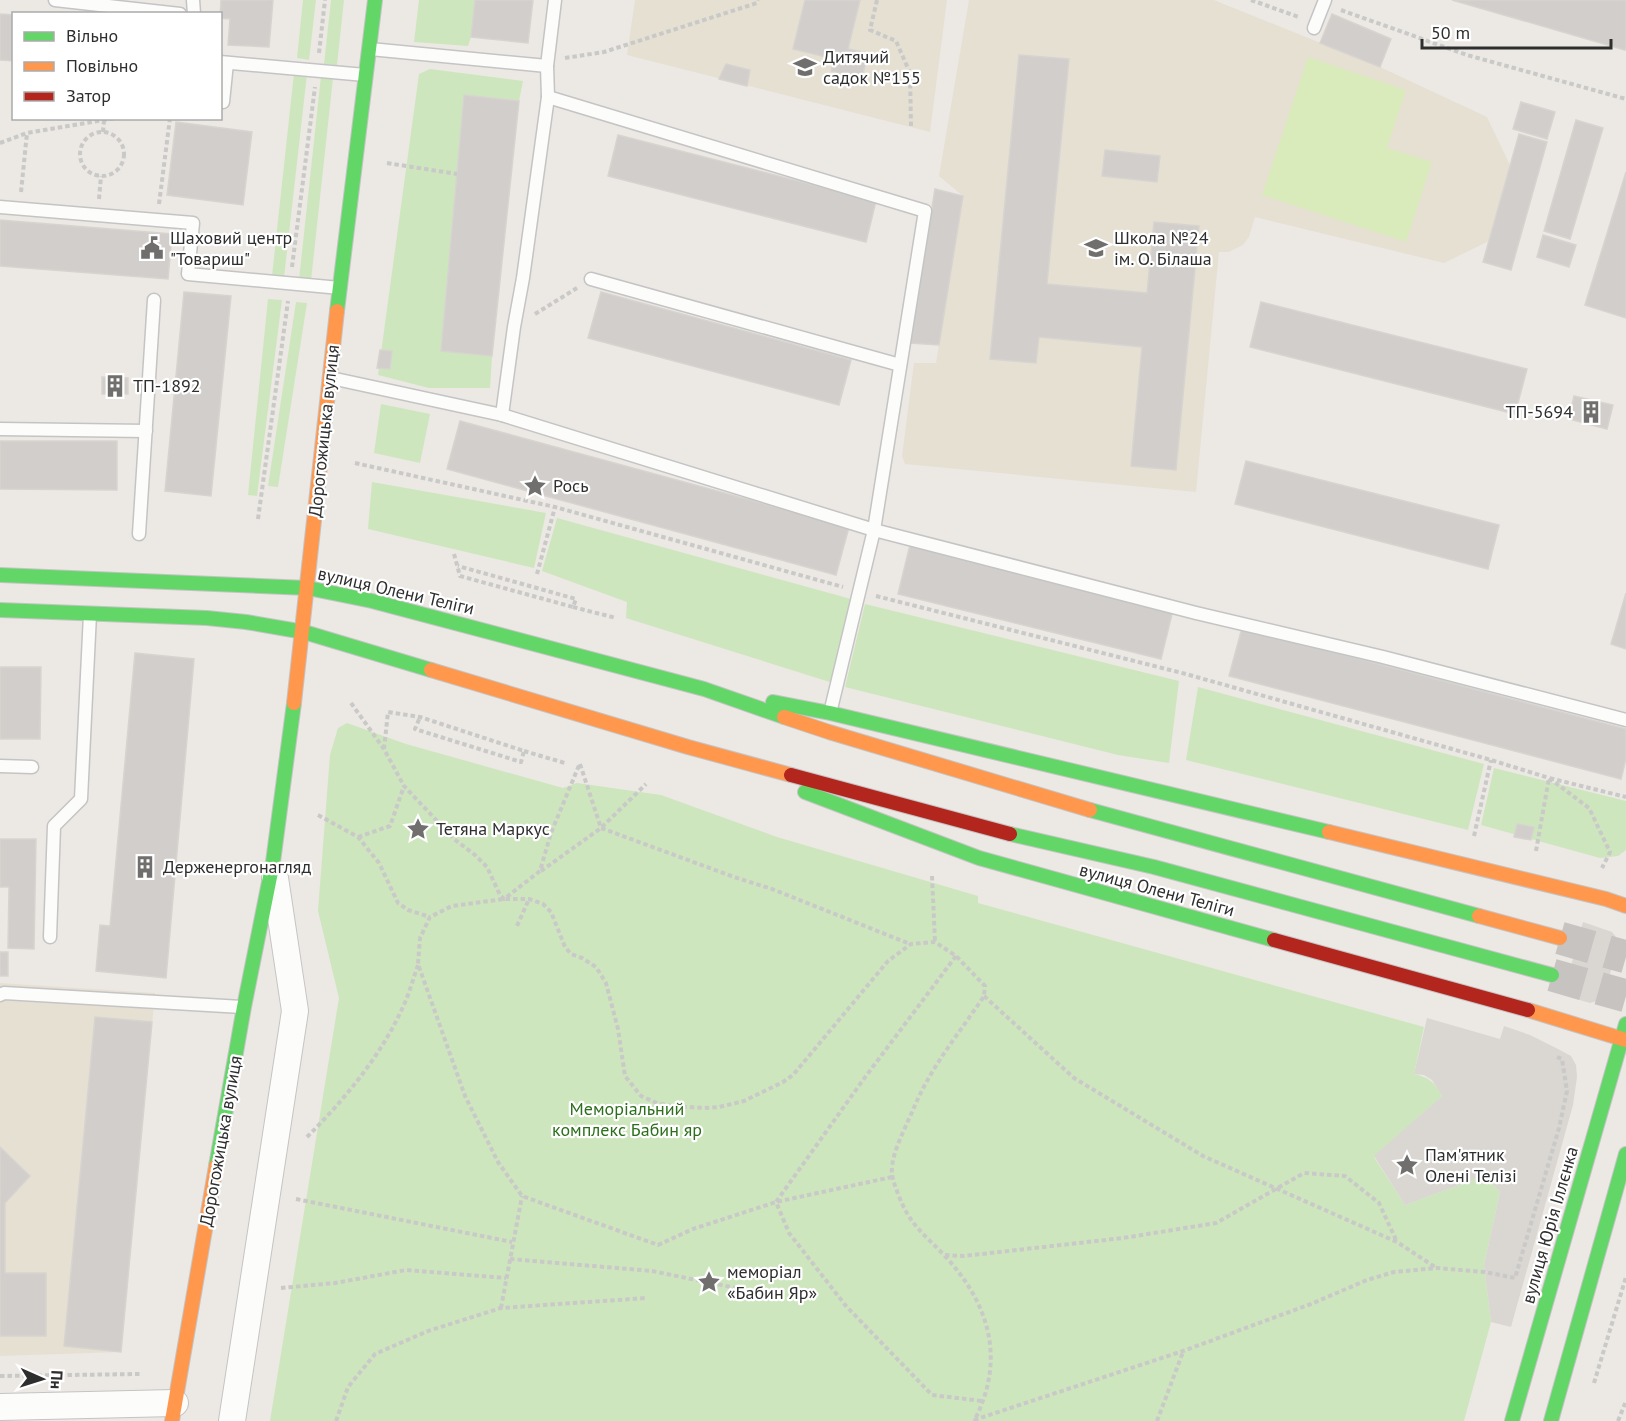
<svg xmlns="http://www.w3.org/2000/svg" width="1626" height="1421" font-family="'PT Sans',sans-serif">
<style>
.education{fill:#e6e0d3}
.green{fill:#cee6be}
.pitch{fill:#d9eabb}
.plaza{fill:#dad6d2}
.building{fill:#d1cecb;stroke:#d7d4d0;stroke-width:1.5}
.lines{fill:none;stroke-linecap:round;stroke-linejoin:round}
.primary-tunnel{stroke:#c6c3c0;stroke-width:33;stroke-dasharray:33 16;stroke-linecap:butt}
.lane-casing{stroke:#c5c4c5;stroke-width:15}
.street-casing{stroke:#c5c4c5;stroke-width:28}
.fast-casing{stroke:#c5c4c5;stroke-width:16}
.slow-casing{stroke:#c5c4c5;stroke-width:16}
.jam-casing{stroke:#c5c4c5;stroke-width:16}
.path{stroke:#c9c9c8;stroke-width:4;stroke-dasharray:4.5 3;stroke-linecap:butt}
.lane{stroke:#fcfcfb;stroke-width:12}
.street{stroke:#fcfcfb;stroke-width:26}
.fast{stroke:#63d668;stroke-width:14}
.slow{stroke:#ff974d;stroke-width:14}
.jam{stroke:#b3261e;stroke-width:14}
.labels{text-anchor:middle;stroke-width:4.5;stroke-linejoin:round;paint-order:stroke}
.poi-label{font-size:18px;fill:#2e2e2e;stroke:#fff;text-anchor:start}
.street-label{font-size:18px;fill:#2e2e2e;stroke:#fff}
.park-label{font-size:18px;fill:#2c6e1b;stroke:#fff}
</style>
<rect width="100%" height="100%" fill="#ece8e4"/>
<g class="education">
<polygon points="635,0 947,0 930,132 627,55"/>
<polygon points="969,0 1214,0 1380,67 1487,117 1510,165 1489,241 1444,263 1255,217 1249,237 1243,245 1229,252 1219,252 1196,492 905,464 902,456 914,363 936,363 963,196 939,176"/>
<polygon points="0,983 155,993 121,1352 0,1356"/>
</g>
<g class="green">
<polygon points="303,0 316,0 309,60 297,58"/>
<polygon points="331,0 344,0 337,65 324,64"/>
<polygon points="419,0 475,0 471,37 468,46 414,42"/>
<polygon points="430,69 523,81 519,101 464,95 441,350 492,356 490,388 429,388 378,375 419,74"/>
<polygon points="294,73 307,74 283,287 271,285"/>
<polygon points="321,76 333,78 310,290 298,289"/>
<polygon points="268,299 282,300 257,496 248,495"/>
<polygon points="296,302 307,303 278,487 268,486"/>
<polygon points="381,404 430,414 420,463 374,453"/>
<polygon points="372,482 546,513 534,568 368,529"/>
<polygon points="557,518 851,599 833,683 626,618 627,602 542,571"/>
<polygon points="865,604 1179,681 1169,763 1118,755 845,687"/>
<polygon points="1198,687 1484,764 1468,830 1186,760"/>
<path d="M347 723 406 744 563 788 577 783 661 795 777 837 978 896V903L1424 1027 1414 1074C1429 1077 1435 1083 1442 1096L1374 1157 1405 1205 1481 1177 1488 1178 1500 1192 1484 1265 1491 1322 1464 1421H270L339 998 318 911 330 755 338 728Z"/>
<polygon points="1494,768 1626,801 1626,850 1618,856 1600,858 1481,825"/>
</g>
<polygon class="pitch" points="1308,57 1406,90 1387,148 1432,162 1406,242 1262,195"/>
<g class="plaza">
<polygon points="1583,922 1612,932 1619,941 1603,999 1590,1003 1563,995"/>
<polygon points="1427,1018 1500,1039 1504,1026 1530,1035 1560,1050 1571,1056 1576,1065 1577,1077 1573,1105 1511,1327 1491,1322 1484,1265 1500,1192 1488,1178 1481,1177 1405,1205 1374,1156 1442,1096 1432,1080 1424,1075 1414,1074"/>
</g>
<g class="building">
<polygon points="221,0 273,0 269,47 228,45 230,19 220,18"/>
<polygon points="475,0 533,0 528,43 471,37"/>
<polygon points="805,0 860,0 848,49 868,53 862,78 831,71 834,59 793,49"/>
<polygon points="1452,0 1626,0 1626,48 1625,50"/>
<polygon points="0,14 14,15 14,61 0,60"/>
<polygon points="1332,14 1391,39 1380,67 1320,43"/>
<polygon points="1019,55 1069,59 1047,284 1147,293 1154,222 1199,226 1176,470 1131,466 1142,347 1039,337 1036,363 990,359"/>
<polygon points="726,64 750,70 747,86 719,79"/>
<polygon points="464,95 519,101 492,356 441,351"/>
<polygon points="1521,102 1555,112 1547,139 1513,129"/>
<polygon points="1576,120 1603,128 1570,239 1544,231"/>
<polygon points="176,122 252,132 243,205 167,195"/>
<polygon points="1519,134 1547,142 1511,270 1483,262"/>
<polygon points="618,135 876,201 866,242 608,176"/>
<polygon points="1105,150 1160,156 1157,182 1102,176"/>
<polygon points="1626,172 1626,318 1585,305"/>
<polygon points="935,189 963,196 939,345 910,343"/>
<polygon points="0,220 172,234 168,279 0,266"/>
<polygon points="1543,235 1576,245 1569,267 1537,257"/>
<polygon points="184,292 231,296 211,496 165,491"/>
<polygon points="601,292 851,360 839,405 588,338"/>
<polygon points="1261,302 1527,369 1515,414 1250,347"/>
<polygon points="380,350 392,351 390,369 377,368"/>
<polygon points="102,377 128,378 128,394 102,394"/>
<polygon points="1574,396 1613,405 1607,429 1569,419"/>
<polygon points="460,421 849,527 836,575 447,469"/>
<polygon points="0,441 117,441 117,490 0,489"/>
<polygon points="1246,461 1499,525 1488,569 1235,504"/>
<polygon points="910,545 1173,610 1161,659 898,594"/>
<polygon points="1626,593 1626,649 1611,644"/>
<polygon points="1242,628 1626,729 1626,759 1621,779 1229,676"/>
<polygon points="135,653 194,659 166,978 96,971 100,925 110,926"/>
<polygon points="0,667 41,667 40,739 0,739"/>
<polygon points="1517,824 1534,827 1531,840 1514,837"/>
<polygon points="0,839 36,839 34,949 8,948 9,887 0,887"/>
<rect x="0" y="952" width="8" height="24"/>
<polygon points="95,1017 152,1022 121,1352 64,1346"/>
<polygon points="0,1147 30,1176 5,1203 5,1273 46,1273 46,1336 0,1336"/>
</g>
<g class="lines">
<g class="primary-tunnel">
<polyline points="1560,938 1626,957"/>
<polyline points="1552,975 1626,996"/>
</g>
<g class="lane-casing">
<g id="lane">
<polyline points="55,0 180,14"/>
<polyline points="193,0 194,14"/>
<polyline points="1314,28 1325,0"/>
<polyline points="370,49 547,66"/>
<polyline points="220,62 365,75"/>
<polyline points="548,97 925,211 874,530 830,713"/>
<polyline points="223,102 227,63"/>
<polyline points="0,207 193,223 188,274 340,288"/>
<polyline points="591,279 900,365"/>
<polyline points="331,378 502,415 874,530 1196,613 1383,657 1626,720"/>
<polyline points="502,415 514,327 523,278 548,97 547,66 555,0"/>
<polyline points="0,429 146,431"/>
<polyline points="139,534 154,300"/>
<polyline points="0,766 32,767"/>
<polyline points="50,937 54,826 81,799 90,614"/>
<polyline points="0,995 4,993 242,1007"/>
</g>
</g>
<g class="street-casing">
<g id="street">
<polyline points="0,1407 175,1403"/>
<polyline points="232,1421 295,1011 275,878"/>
</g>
</g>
<g class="fast-casing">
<g id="fast">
<polyline points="337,311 375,0"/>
<polyline points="0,575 308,588 372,601 704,689 784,717"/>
<polyline points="0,610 207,618 246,622 304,632 431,670"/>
<polyline points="773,702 830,713 1329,832"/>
<polyline points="805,792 979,858 1274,940"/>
<polyline points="1090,810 1479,916"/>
<polyline points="1010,834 1154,867 1552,975"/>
<polyline points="216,1166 244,1007 273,862 294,703"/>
<polyline points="1512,1421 1626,1024"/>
<polyline points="1551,1421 1626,1154"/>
</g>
</g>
<g class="slow-casing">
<g id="slow">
<polyline points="431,670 688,747 791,775"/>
<polyline points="294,703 337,311"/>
<polyline points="784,717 829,732 1090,810"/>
<polyline points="1329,832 1606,899 1626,906"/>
<polyline points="1479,916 1560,938"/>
<polyline points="1528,1010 1626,1040"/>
<polyline points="172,1421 216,1166"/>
</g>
</g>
<g class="jam-casing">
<g id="jam">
<polyline points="791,775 1010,834"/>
<polyline points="1274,940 1528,1010"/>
</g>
</g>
<g class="path">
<polyline points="877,0 870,30 896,41 910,73 911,127"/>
<polyline points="1251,0 1299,17"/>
<polyline points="1341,10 1467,55 1626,99"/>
<polyline points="319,53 325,0"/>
<polyline points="565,58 604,52 757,3 758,0"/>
<polyline points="103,132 104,120"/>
<circle cx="102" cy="154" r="22"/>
<polyline points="0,143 27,133 116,118"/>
<polyline points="387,163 457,174"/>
<polyline points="21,192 27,133"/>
<polyline points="99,199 101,176"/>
<polyline points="159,204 170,118"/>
<polyline points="292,267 315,87"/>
<polyline points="535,314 577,288"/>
<polyline points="355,463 555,507 843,587"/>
<polyline points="258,519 288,301"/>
<polyline points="454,554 460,576 573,607 576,599 458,566"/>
<polyline points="537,574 555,507"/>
<polyline points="876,596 1186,674 1491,760 1549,778 1589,808 1610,852 1602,868"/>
<polyline points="573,607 616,618"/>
<polyline points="351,703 384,749 404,786 454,839 475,855 487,867 500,895 504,899 540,871 551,833 580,763"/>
<polyline points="384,749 388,712 420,717 524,751 521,762 415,729 420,717"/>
<polyline points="524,751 565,763"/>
<polyline points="580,764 601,828 734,877 772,889 910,944"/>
<polyline points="318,815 358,837 379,863 398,903 408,910 430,917"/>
<polyline points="1474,836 1491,760"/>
<polyline points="358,837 390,826 404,786"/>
<polyline points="1536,851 1549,778 1626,797"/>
<polyline points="541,871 601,828 646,784"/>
<polyline points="932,876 935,942"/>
<polyline points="517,926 529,899"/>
<polyline points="956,956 863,1080 776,1202 789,1233 846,1306 932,1395 982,1401"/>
<polyline points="984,996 1074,1078 1203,1156 1397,1242 1435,1267"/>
<path d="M307 1137C344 1100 380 1057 402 1009 409 995 413 979 418 965"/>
<path d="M892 1177 776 1202 693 1229 658 1245 522 1196 498 1162 465 1096 418 964 420 938 430 917 452 906 504 899H529L543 904 551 912 565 947 571 954 582 958 596 967 606 983 618 1029 625 1076 641 1096 657 1103 672 1106 704 1108 719 1107 744 1101 783 1082 793 1075 888 961 911 944 935 942 956 956 985 986 984 996C965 1025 942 1053 926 1083 919 1095 914 1108 908 1121 902 1135 893 1152 892 1168 891 1177 895 1185 898 1194 910 1225 922 1232 944 1255 990 1304 1006 1360 974 1421"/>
<polyline points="296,1199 512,1242"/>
<polyline points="945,1255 964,1256 1123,1238 1216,1223 1304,1173 1345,1176 1379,1203 1397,1242"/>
<polyline points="510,1259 652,1271 741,1289"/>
<polyline points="281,1288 335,1283 406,1270 506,1278"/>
<polyline points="501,1308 522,1196"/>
<polyline points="0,1376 140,1374"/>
<polyline points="1594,1383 1626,1277"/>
<polyline points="974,1420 1183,1351 1311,1304 1367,1280 1394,1272 1437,1268 1485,1272 1515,1278 1559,1128 1567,1091 1562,1059 1557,1057"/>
<polyline points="336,1421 348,1387 375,1354 428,1331 501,1308 646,1298"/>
<polyline points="1157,1421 1183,1352"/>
<polyline points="1618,1421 1626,1401"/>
</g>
<use href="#lane" class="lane"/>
<use href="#street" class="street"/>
<use href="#fast" class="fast"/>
<use href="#slow" class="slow"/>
<use href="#jam" class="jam"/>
</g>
<defs>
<g id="school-bare" transform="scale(1.8)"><path d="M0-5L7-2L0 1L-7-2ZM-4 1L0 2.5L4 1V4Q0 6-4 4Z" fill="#706f6e" stroke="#fff" stroke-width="2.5" paint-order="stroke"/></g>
<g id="civic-bare" transform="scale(1.8)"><path d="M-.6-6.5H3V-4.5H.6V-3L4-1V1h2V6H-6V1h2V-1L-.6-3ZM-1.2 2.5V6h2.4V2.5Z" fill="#706f6e" stroke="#fff" stroke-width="2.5" paint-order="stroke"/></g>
<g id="building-bare" transform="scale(1.8)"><path d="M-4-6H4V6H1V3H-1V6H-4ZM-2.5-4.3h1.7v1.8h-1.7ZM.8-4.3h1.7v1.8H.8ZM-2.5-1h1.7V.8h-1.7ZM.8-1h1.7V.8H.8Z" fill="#706f6e" stroke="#fff" stroke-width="2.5" paint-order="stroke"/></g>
<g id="sight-bare" transform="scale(1.8)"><path d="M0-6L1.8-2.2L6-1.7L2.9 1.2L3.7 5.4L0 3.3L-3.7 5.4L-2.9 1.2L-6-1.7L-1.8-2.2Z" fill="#706f6e" stroke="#fff" stroke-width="2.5" paint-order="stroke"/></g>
</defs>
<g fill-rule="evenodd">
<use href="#school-bare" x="805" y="67"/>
<use href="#civic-bare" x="152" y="248"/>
<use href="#school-bare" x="1096" y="248"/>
<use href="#building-bare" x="115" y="386"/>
<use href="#building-bare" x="1591" y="412"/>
<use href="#sight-bare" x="535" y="486"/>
<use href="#sight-bare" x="418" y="829"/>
<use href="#building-bare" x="145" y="867"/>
<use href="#sight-bare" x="1407" y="1165"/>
<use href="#sight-bare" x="709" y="1282"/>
</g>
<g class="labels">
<g class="poi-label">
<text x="823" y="63">Дитячий<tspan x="823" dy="21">садок №155</tspan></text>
<text x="170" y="244">Шаховий центр<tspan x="170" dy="21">"Товариш"</tspan></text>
<text x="1114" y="244">Школа №24<tspan x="1114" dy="21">ім. О. Білаша</tspan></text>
<text x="133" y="392">ТП-1892</text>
<text x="1573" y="418" text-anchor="end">ТП-5694</text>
<text x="553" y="492">Рось</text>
<text x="436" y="835">Тетяна Маркус</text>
<text x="163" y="873">Держенергонагляд</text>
<text x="1425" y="1161">Пам'ятник<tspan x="1425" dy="21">Олені Телізі</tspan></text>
<text x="727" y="1278">меморіал<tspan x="727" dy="21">«Бабин Яр»</tspan></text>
</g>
<g class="street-label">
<text transform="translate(324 431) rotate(-84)" y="6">Дорогожицька вулиця</text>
<text transform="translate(396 591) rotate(13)" y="6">вулиця Олени Теліги</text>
<text transform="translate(1157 890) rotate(15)" y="6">вулиця Олени Теліги</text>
<text transform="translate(221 1141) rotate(-80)" y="6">Дорогожицька вулиця</text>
<text transform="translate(1550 1225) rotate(-74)" y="6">вулиця Юрія Іллєнка</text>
</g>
<g class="park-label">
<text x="627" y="1115">Меморіальний<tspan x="627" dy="21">комплекс Бабин яр</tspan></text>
</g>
</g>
<rect x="12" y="12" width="210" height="108" fill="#ffffff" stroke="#ababab" stroke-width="1.5"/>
<rect x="24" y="32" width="30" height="9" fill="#63d668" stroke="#ababab" stroke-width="1.5"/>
<text x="66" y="42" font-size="18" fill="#2e2e2e">Вільно</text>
<rect x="24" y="62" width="30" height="9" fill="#ff974d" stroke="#ababab" stroke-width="1.5"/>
<text x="66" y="72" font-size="18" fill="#2e2e2e">Повільно</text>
<rect x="24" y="92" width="30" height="9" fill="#b3261e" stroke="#ababab" stroke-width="1.5"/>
<text x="66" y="102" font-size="18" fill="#2e2e2e">Затор</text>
<g transform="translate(42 1379) rotate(93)" stroke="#ffffff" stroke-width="4.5" paint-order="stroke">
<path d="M0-4.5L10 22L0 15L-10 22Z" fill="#2e2e2e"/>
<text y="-9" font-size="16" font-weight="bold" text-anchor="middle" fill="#2e2e2e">Пн</text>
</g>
<path d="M1422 39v9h189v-9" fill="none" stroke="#2e2e2e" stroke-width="3"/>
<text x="1431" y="39" font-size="18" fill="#2e2e2e" stroke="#ffffff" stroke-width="4.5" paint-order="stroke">50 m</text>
</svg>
